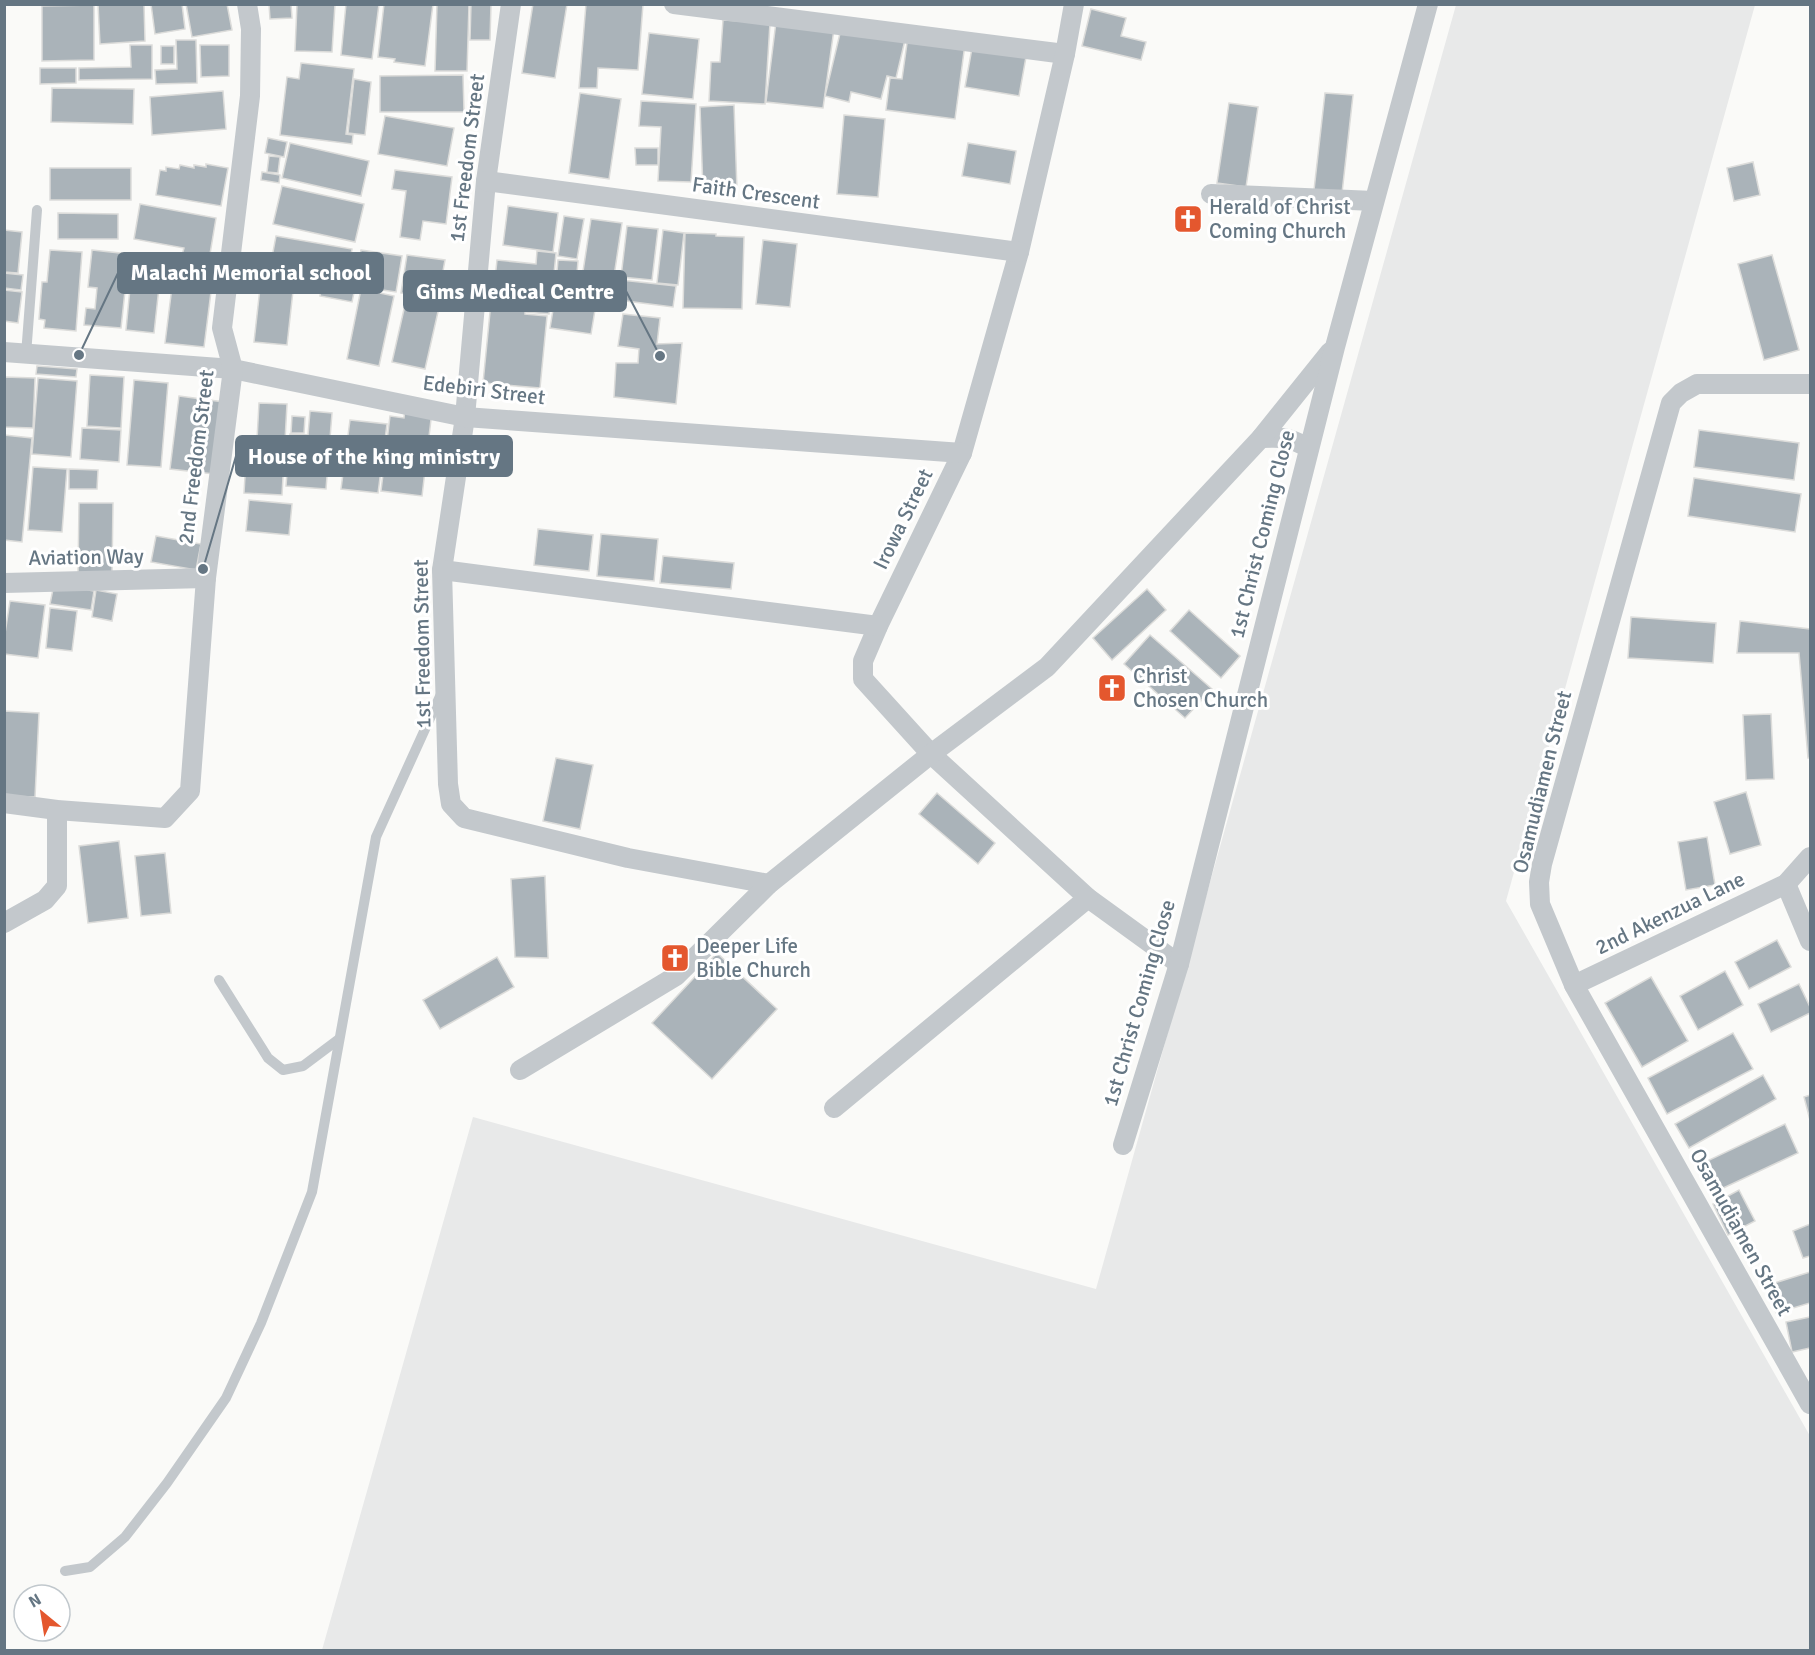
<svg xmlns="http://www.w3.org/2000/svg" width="1815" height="1655" font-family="Signika,sans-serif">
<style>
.built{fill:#e8e9e9}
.building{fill:#aab3b9;stroke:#dcdcda;stroke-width:1.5}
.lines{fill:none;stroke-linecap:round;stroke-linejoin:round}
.service{stroke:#c3c8cc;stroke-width:10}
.minor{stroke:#c3c8cc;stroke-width:20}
.labels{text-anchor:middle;stroke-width:6;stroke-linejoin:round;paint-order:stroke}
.street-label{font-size:21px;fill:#657683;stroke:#fff}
.poi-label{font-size:21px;fill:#657683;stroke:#fff;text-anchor:start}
.leader{fill:none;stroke:#657683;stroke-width:2}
.callout-dot{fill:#657683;stroke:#fff;stroke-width:2}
.callout{fill:#657683;stroke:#657683;stroke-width:2}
.callout-label{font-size:22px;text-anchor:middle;font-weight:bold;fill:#fff}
</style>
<rect width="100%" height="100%" fill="#fafaf8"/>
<polygon class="built" points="1456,5 1755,5 1506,901 1810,1436 1810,1650 322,1650 473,1117 1096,1289"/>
<g class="building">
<polygon points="98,4 144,4 145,41 100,44"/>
<polygon points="151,4 182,4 185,29 155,34"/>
<polygon points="186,4 227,4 232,30 192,37"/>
<polygon points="269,4 291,4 292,18 270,19"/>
<polygon points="297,4 335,4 332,52 295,51"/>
<polygon points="346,4 379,4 372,59 341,55"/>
<polygon points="384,4 433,4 425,66 394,62 395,59 378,57"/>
<polygon points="437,4 469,4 467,71 435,71"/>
<polygon points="471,4 491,4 490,40 470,40"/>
<polygon points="533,4 567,4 555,78 522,73"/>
<polygon points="586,4 643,4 638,70 598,68 597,88 579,88"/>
<polygon points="94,5 94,60 42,61 42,6"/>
<polygon points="1091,9 1126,18 1121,36 1146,42 1141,60 1082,46"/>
<polygon points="723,20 770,23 765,104 709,101 711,62 720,62"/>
<polygon points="776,22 834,29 823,108 766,102"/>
<polygon points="842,25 905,40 896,78 887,76 881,99 851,92 849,102 825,96"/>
<polygon points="649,33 699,39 693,99 642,94"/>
<polygon points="908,36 965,44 955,119 886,110 890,78 902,79"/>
<polygon points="176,40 196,40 197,83 156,84 155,70 177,69"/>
<polygon points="130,45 152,45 152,79 79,80 79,68 131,67"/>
<polygon points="200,45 229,45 229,76 201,77"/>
<rect x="161" y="46" width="13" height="18"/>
<polygon points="972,48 1026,57 1019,96 965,87"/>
<polygon points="301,63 354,69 346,134 353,135 352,144 280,135 287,77 299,79"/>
<polygon points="40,68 76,68 76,83 40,84"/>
<polygon points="463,75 464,112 380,112 380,76"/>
<polygon points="354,79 371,82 365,135 348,133"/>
<polygon points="52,88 134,89 133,124 51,122"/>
<polygon points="223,91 226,129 152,135 150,97"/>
<polygon points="580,93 621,99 609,179 569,173"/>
<polygon points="1325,93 1353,95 1342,193 1314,190"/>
<polygon points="641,101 696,104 691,182 658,181 661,127 639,126"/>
<polygon points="1229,103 1258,107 1246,187 1217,183"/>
<polygon points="734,105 737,190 703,191 700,107"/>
<polygon points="844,115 885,119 878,197 837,194"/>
<polygon points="385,116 454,128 447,166 378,154"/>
<polygon points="268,138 287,142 284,157 265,153"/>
<polygon points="290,143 369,161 361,196 282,178"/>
<polygon points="968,143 1016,151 1010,184 962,176"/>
<polygon points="635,148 658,148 658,165 636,165"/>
<polygon points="269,156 280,157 278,173 267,172"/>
<polygon points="1753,162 1760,195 1734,201 1727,168"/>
<polygon points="206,164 228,168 221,206 156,195 160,170 166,171 166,167 179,169 180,165 194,168 194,165 206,167"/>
<rect x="50" y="168" width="81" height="32"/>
<polygon points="395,170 452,177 446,224 423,221 420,240 400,237 406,191 392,189"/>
<polygon points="262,172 280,175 279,183 261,180"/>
<polygon points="282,186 364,204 355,242 273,224"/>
<polygon points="140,204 216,218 209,260 182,255 184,248 134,239"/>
<polygon points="508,206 558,213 553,252 503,245"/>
<polygon points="58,213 118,214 118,239 58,239"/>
<polygon points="564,216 584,219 577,259 558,256"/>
<polygon points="591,219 622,223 611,296 580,291"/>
<polygon points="627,226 658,229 652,280 621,277"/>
<polygon points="4,230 22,232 18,273 4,272"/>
<polygon points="663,230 684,233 678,285 657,283"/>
<polygon points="685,233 716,234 716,236 744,237 742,309 683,308"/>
<polygon points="276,236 352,249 346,281 270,268"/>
<polygon points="763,240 797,244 790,307 756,304"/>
<polygon points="50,250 82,252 76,331 44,328 45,320 39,319 42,282 47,282"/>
<polygon points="92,250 129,254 121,328 84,325 86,308 95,309 97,288 88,287"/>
<polygon points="361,250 402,256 396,292 355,286"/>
<polygon points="537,251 556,253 552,294 494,289 497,260 536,264"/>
<polygon points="407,255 445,260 438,299 401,293"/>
<polygon points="1772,255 1799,350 1764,360 1738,264"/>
<polygon points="133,257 162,260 154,333 126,330"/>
<polygon points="558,260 578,261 575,297 555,295"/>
<polygon points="174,271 213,276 204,347 165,343"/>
<polygon points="4,273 23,275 21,290 4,288"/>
<polygon points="261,279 294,282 287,345 254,342"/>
<polygon points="621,280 676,286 673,307 618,300"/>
<polygon points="323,282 355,288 352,302 320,296"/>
<polygon points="361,289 394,296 379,366 347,359"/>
<polygon points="4,290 22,292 18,323 4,321"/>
<polygon points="492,292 526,295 525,314 547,316 540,388 483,383"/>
<polygon points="528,295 551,297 549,314 526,312"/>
<polygon points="407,296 440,303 425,369 392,362"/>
<polygon points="555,298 596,304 591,334 550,328"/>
<polygon points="623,314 660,318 657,344 682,343 676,404 614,397 616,363 638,363 639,349 618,346"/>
<polygon points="37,366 77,369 76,377 36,374"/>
<polygon points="90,375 124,377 121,428 87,426"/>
<polygon points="4,377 35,378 33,428 4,427"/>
<polygon points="38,378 77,381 71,457 32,454"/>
<polygon points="134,380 168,383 161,467 127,465"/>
<polygon points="179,396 224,402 214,474 170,469"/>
<polygon points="259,403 287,404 282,495 244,493 245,476 255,476"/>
<polygon points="405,408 432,411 422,496 381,491 390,416 404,418"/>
<polygon points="310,411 332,413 326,489 286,486 290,434 308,435"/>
<polygon points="292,416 305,417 304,433 291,433"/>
<polygon points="350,420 387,424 378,493 341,489"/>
<polygon points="82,428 121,430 119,462 80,459"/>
<polygon points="1699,430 1799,443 1794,480 1694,467"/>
<polygon points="4,435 32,438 22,542 4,540"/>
<polygon points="33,467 67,469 62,532 28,530"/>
<polygon points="69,469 98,470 97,489 69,489"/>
<polygon points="1694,478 1801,494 1795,532 1688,516"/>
<polygon points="249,500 292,504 289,535 246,531"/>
<polygon points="79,503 113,503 112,573 78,573"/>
<polygon points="538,529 593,535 589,571 534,565"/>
<polygon points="601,534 658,539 654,581 597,576"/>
<polygon points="156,536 201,544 196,570 151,562"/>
<polygon points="663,556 734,563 731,589 660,583"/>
<polygon points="54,584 94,591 91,610 50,604"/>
<polygon points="1147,589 1166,610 1112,660 1093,638"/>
<polygon points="96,590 117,594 112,621 92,617"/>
<polygon points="10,601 45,605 38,658 4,654 4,640"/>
<polygon points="50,608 77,611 72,651 46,648"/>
<polygon points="1189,610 1240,656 1221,678 1170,631"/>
<polygon points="1631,617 1716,623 1713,663 1628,658"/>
<polygon points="1740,621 1810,629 1810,758 1808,758 1799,653 1737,653"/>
<polygon points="1150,635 1212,689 1185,718 1124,664"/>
<polygon points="4,711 39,713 35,797 4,796"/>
<polygon points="1771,714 1774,779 1746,780 1743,715"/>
<polygon points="556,758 593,765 580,829 543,821"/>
<polygon points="1746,792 1761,845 1730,854 1714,802"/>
<polygon points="937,793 995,843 978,864 919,814"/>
<polygon points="1707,837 1715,885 1686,890 1678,842"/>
<polygon points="119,841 128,918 88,923 79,846"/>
<polygon points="165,853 171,913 141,916 135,856"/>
<polygon points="545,876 548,958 515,957 511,879"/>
<polygon points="1777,940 1791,967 1749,989 1735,962"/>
<polygon points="717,953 777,1009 712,1079 652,1023"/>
<polygon points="497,957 514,987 440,1029 423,1000"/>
<polygon points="1725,971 1743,1005 1698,1030 1680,996"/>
<polygon points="1651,977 1688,1041 1642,1067 1605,1003"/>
<polygon points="1799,984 1810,1007 1810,1013 1771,1032 1758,1004"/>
<polygon points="1733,1033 1753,1069 1667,1114 1648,1078"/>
<polygon points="1763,1075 1776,1099 1689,1148 1675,1124"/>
<polygon points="1810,1095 1810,1120 1804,1097"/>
<polygon points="1785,1124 1798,1153 1719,1190 1705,1162"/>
<polygon points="1739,1190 1755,1221 1728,1235 1713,1204"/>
<polygon points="1810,1224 1810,1256 1803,1258 1793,1231"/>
<polygon points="1810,1272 1810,1303 1776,1313 1768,1285"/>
<polygon points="1810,1317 1810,1348 1792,1352 1786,1322"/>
</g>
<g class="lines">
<g class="service">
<polyline points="26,355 37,210"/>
<polyline points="219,980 268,1058 283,1070 303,1066 339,1039"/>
<polyline points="65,1571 90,1567 125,1537 167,1483 226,1398 261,1323 312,1192 376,837 441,694"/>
</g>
<g class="minor">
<polyline points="511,4 486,181 465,417 442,570 448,784 451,804 464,818 628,858 769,884"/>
<polyline points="674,4 1065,54"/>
<polyline points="1074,4 1065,54 1019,252 962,453 878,626 863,661 863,679 931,754 1088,898 1179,964"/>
<polyline points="486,181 1019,252"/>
<polyline points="1211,194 1374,201"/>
<polyline points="4,352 233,369 465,417 962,453"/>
<polyline points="1810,384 1697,384 1681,393 1671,403 1542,864 1539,882 1540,904 1574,985 1810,1404"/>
<path d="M1261 438C1284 437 1288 437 1309 448"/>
<polyline points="442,570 878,626"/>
<polyline points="4,583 206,578"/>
<polyline points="4,803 57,810 165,818 190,791 206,578 233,369 222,328 250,96 251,29 247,4"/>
<polyline points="1786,884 1810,941"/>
<polyline points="4,923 45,900 57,886 57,810"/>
<polyline points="1574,985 1786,884 1810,857"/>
<polyline points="520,1070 676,976 769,884 931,754 1047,667 1261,438 1330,352"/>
<polyline points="834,1108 1088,898"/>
<polyline points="1123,1145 1179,964 1335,347 1428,4"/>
</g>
</g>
<defs>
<g id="church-square" transform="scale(1.5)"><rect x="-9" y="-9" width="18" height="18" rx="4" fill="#e4572e" stroke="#fff"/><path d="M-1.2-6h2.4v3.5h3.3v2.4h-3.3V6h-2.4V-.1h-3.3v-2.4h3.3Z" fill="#fff"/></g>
</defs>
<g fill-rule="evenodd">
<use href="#church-square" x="1188" y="219"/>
<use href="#church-square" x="1112" y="688"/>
<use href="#church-square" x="675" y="958"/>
</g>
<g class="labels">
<g class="street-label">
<text transform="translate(467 158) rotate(-83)" y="7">1st Freedom Street</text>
<text transform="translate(756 193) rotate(8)" y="7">Faith Crescent</text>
<text transform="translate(484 390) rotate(7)" y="7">Edebiri Street</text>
<text transform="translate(196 457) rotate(-83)" y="7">2nd Freedom Street</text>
<text transform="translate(903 519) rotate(-64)" y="7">Irowa Street</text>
<text transform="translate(1262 534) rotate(-76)" y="7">1st Christ Coming Close</text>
<text transform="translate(86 557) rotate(-1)" y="7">Aviation Way</text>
<text transform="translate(422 644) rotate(-91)" y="7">1st Freedom Street</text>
<text transform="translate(1542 782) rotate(-76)" y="7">Osamudiamen Street</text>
<text transform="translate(1670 913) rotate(-26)" y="7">2nd Akenzua Lane</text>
<text transform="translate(1139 1003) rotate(-74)" y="7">1st Christ Coming Close</text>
<text transform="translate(1741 1232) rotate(61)" y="7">Osamudiamen Street</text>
</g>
<g class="poi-label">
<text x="1209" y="214">Herald of Christ<tspan x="1209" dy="24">Coming Church</tspan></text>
<text x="1133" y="683">Christ<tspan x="1133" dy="24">Chosen Church</tspan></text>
<text x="696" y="953">Deeper Life<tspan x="696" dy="24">Bible Church</tspan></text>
</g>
</g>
<path class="leader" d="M79 355L118 273M660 356L626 291M203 569L236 456"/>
<g class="callout-dot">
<circle cx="79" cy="355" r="6"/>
<circle cx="660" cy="356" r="6"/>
<circle cx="203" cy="569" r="6"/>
</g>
<g class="callout">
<rect x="118" y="253" width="265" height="40" rx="6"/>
<rect x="404" y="271" width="222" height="40" rx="6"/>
<rect x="236" y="436" width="276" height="40" rx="6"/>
</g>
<g class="callout-label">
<text x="251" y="280">Malachi Memorial school</text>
<text x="515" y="299">Gims Medical Centre</text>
<text x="374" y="464">House of the king ministry</text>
</g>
<rect width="1815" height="1655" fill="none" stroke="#657683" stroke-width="12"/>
<g transform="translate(42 1613) rotate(330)"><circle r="28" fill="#ffffff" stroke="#c1c8cd" stroke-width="1.5"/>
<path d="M0-4.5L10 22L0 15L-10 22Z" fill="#e4572e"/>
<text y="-9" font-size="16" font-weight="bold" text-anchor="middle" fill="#657683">N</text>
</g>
</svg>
